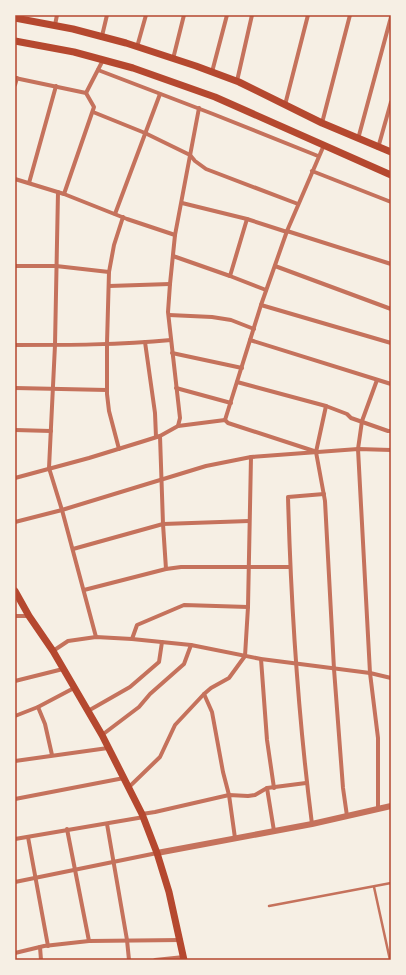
<svg xmlns="http://www.w3.org/2000/svg" width="406" height="975" font-family="'PT Sans Narrow',sans-serif">
<style>
.lines{fill:none;stroke-linecap:round;stroke-linejoin:round}
.service{stroke:#c5725c;stroke-width:2.5}
.minor{stroke:#c5725c;stroke-width:4}
.tertiary{stroke:#c5725c;stroke-width:6}
.secondary{stroke:#b5482f;stroke-width:7}
.neatline{fill:none;stroke:#b5482f;stroke-width:1.5}
</style>
<rect width="100%" height="100%" fill="#f6efe4"/>
<g class="lines">
<g class="service">
<polyline points="374,887 390,960"/>
<polyline points="269,906 391,883"/>
</g>
<g class="minor">
<polyline points="55,25 57,15"/>
<polyline points="102,36 107,15"/>
<polyline points="137,47 146,15"/>
<polyline points="173,59 184,15"/>
<polyline points="98,70 213,114 318,156"/>
<polyline points="212,72 227,15"/>
<polyline points="15,78 86,93 94,107 64,194"/>
<polyline points="237,81 252,15"/>
<polyline points="15,85 17,78"/>
<polyline points="86,93 103,60"/>
<polyline points="285,105 308,15"/>
<polyline points="93,112 145,133 190,155 195,161 206,169 298,204"/>
<polyline points="322,123 350,15"/>
<polyline points="358,139 391,17"/>
<polyline points="378,148 391,102"/>
<polyline points="312,171 391,202"/>
<polyline points="15,179 64,194 127,219 175,235"/>
<polyline points="29,183 56,86"/>
<polyline points="58,192 55,345 49,468 62,510 96,637"/>
<polyline points="182,203 247,219 287,232"/>
<polyline points="115,214 160,94"/>
<polyline points="287,231 391,264"/>
<polyline points="173,256 230,276 266,290"/>
<polyline points="15,266 56,266 109,272"/>
<polyline points="275,266 391,309"/>
<polyline points="230,276 247,219"/>
<polyline points="109,286 170,284"/>
<polyline points="261,305 391,343"/>
<polyline points="169,315 212,317 231,320 254,329"/>
<polyline points="250,340 391,384"/>
<polyline points="145,342 155,413 156,437"/>
<path d="M15 345C67 345 119 345 171 340"/>
<polyline points="172,353 242,368"/>
<polyline points="377,380 362,421 358,449 370,673 378,738 378,809"/>
<polyline points="237,382 326,406 347,414 351,418 388,431 391,431"/>
<polyline points="15,388 107,390"/>
<polyline points="176,388 231,403"/>
<polyline points="326,406 316,452 325,501 334,669 343,788 347,816"/>
<polyline points="225,420 261,305 287,231 324,145"/>
<polyline points="178,426 180,418 168,312 170,284 175,235 199,108"/>
<polyline points="15,430 51,431"/>
<polyline points="160,436 163,524 166,569"/>
<polyline points="119,449 109,411 107,394 107,343 109,272 114,245 123,217"/>
<polyline points="15,478 89,458 141,442 160,436 178,426 225,420 228,423 314,451"/>
<polyline points="15,522 62,510 206,466 251,457 358,449 391,450"/>
<polyline points="73,549 163,524 249,521"/>
<polyline points="84,590 166,569 181,567 290,567"/>
<polyline points="15,616 29,616"/>
<polyline points="132,639 137,625 184,605 248,607"/>
<polyline points="53,651 68,641 96,637 132,639 191,645 261,659 370,673 391,678"/>
<polyline points="261,659 267,740 274,788"/>
<polyline points="15,681 63,669"/>
<polyline points="204,694 212,712 223,772 229,795 235,838"/>
<polyline points="38,707 45,724 52,755"/>
<polyline points="88,711 130,687 159,662 162,642"/>
<polyline points="15,716 38,707 74,688"/>
<polyline points="102,735 139,707 150,694 184,664 191,645"/>
<polyline points="15,761 108,748"/>
<polyline points="128,788 160,757 175,725 204,694 211,688 229,678 245,656 248,607 251,457"/>
<polyline points="267,788 274,831"/>
<polyline points="15,799 124,778"/>
<polyline points="142,814 155,812 229,795 248,796 255,795 267,788 306,783"/>
<polyline points="107,824 127,940 129,960"/>
<path d="M312 824C298 715 291 606 288 497L324 494"/>
<polyline points="67,829 89,941"/>
<polyline points="28,837 48,946"/>
<polyline points="15,839 144,817"/>
<polyline points="15,882 157,853"/>
<polyline points="40,947 41,960"/>
<polyline points="15,953 44,946 89,941 181,940"/>
<polyline points="155,960 184,957"/>
</g>
<polyline class="tertiary" points="157,853 312,824 391,806"/>
<g class="secondary">
<polyline points="15,18 73,29 126,43 196,66 239,82 322,123 391,152"/>
<polyline points="15,41 74,52 133,68 215,97 391,175"/>
<polyline points="15,591 29,616 53,651 102,735 142,814 157,853 169,892 184,960"/>
</g>
</g>
<rect width="406" height="975" fill="none" stroke="#f6efe4" stroke-width="32"/>
<rect x="16" y="16" width="374" height="943" class="neatline"/>
</svg>
